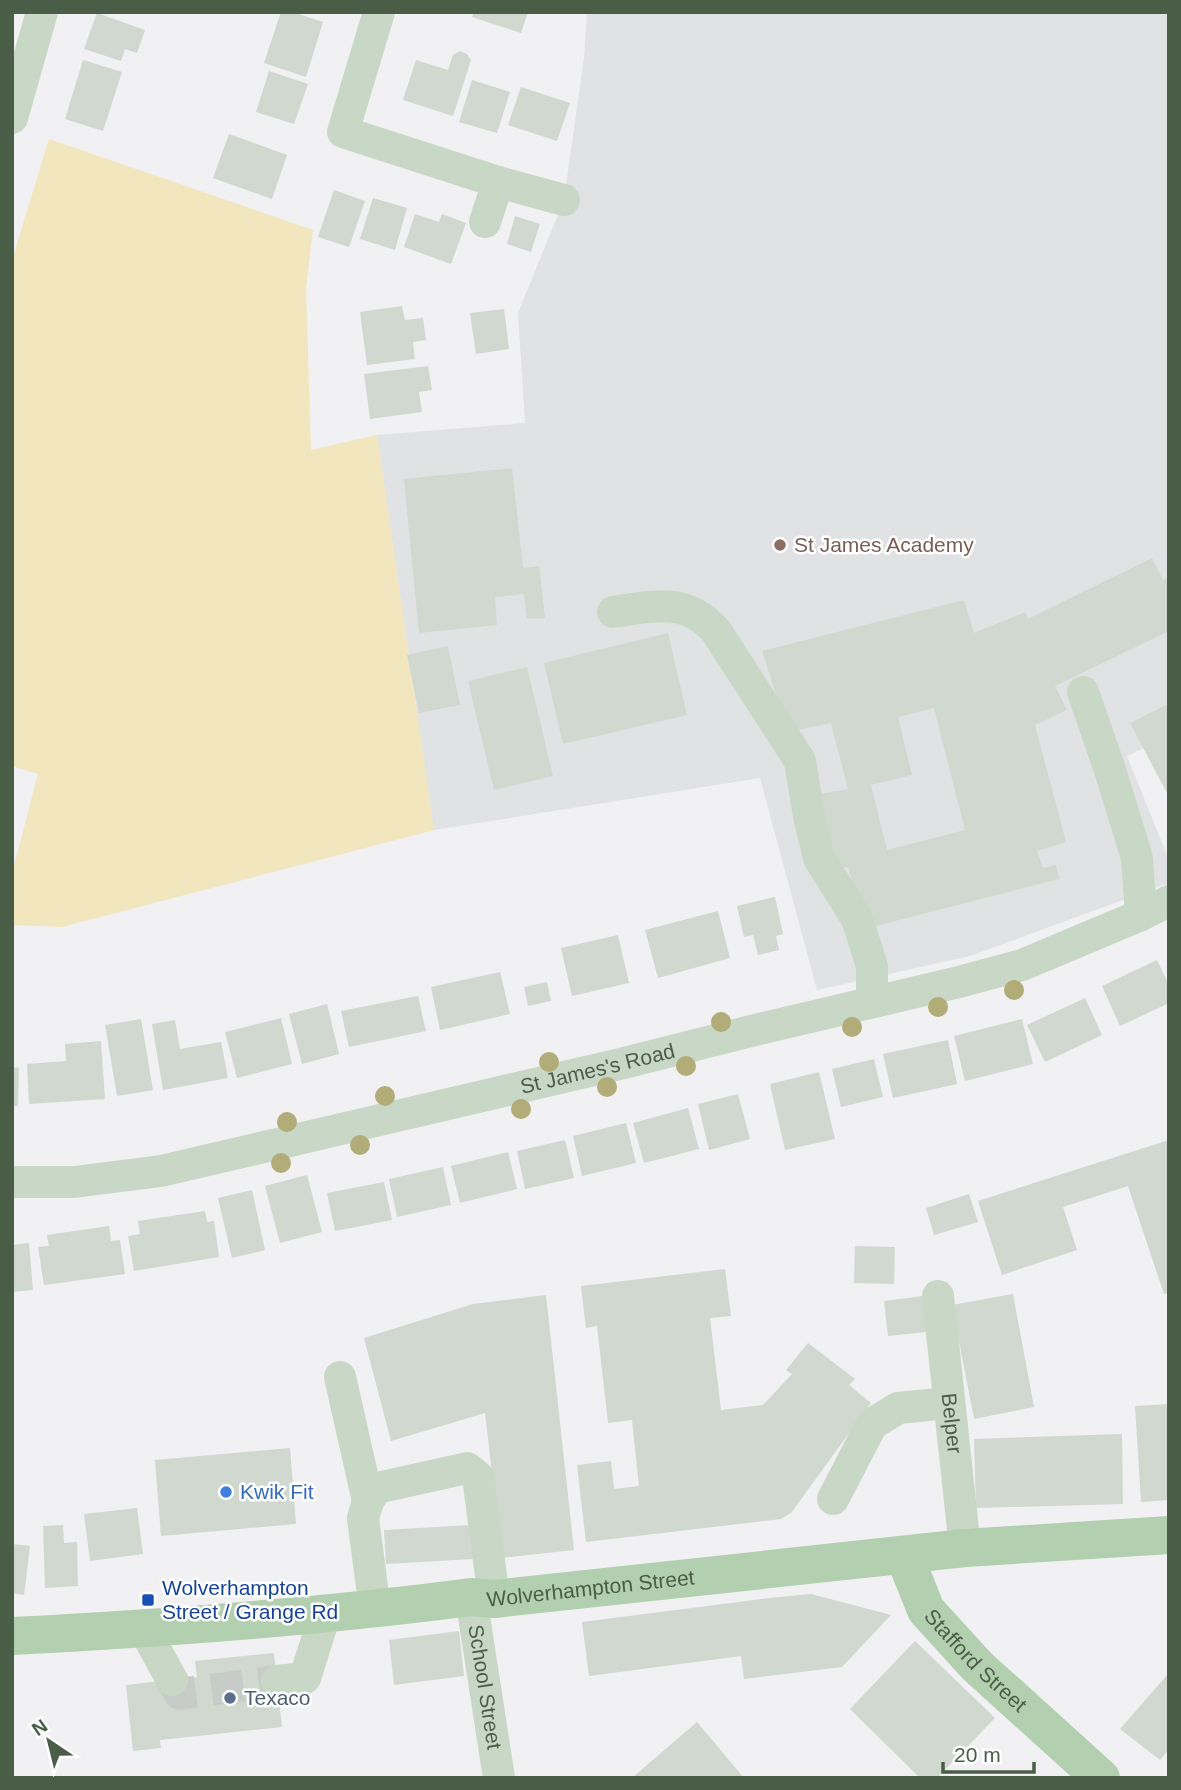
<svg xmlns="http://www.w3.org/2000/svg" width="1181" height="1790" font-family="Helvetica,sans-serif">
<style>
.education{fill:#e1e2e4}
.green{fill:#f1e6be}
.building{fill:#d0d8d0;fill-rule:evenodd}
.lines{fill:none;stroke-linecap:round;stroke-linejoin:round}
.minor-tunnel{stroke:#c7ccc8;stroke-width:32;stroke-dasharray:32 16;stroke-linecap:butt}
.minor{stroke:#c9d8c6;stroke-width:32}
.major{stroke:#b2cfaf;stroke-width:38}
.tree{fill:#b1ac78}
.education-dot{fill:#8d6e63;stroke:#fff;stroke-width:2.5}
.shop-dot{fill:#3f7fe0;stroke:#fff;stroke-width:2.5}
.transit-dot{fill:#1a4fb4;stroke:#fff;stroke-width:2.5}
.service-dot{fill:#5c6f8a;stroke:#fff;stroke-width:2.5}
.labels{text-anchor:middle;stroke-width:5;stroke-linejoin:round;paint-order:stroke}
.education-label{font-size:21px;fill:#785e54;stroke:#fff;text-anchor:start}
.street-label{font-size:21px;fill:#4a5e47;stroke:#fff}
.shop-label{font-size:21px;fill:#366cbe;stroke:#fff;text-anchor:start}
.transit-label{font-size:21px;fill:#164399;stroke:#fff;text-anchor:start}
.service-label{font-size:21px;fill:#4e5e75;stroke:#fff;text-anchor:start}
</style>
<rect width="100%" height="100%" fill="#f1f0f3"/>
<polygon class="education" points="587,12 1169,12 1169,736 1127,756 1169,860 1169,883 970,956 817,990 760,778 434,830 377,435 525,423 518,313 564,200 584,58"/>
<polygon class="green" points="49,139 313,230 306,288 311,450 377,435 434,830 62,927 12,925 12,873 38,774 12,766 12,260"/>
<g class="building">
<polygon points="281,12 292,12 323,22 306,77 264,63"/>
<polygon points="474,12 528,12 521,33 472,17"/>
<polygon points="97,13 145,30 137,53 125,49 121,61 84,49"/>
<polygon points="460,51 467,54 471,60 453,116 403,100 416,60 448,70 453,55"/>
<polygon points="83,60 122,72 103,131 65,119"/>
<polygon points="269,71 308,84 294,124 256,112"/>
<polygon points="472,80 510,92 497,133 459,122"/>
<polygon points="521,87 570,103 557,141 508,125"/>
<polygon points="229,134 287,155 272,199 213,178"/>
<polygon points="334,190 365,201 349,247 318,237"/>
<polygon points="373,198 407,208 395,250 360,239"/>
<polygon points="415,214 439,222 442,214 466,223 451,264 404,247"/>
<polygon points="515,216 540,224 531,252 507,244"/>
<polygon points="402,306 405,320 423,318 426,340 413,342 415,359 367,365 360,312"/>
<polygon points="504,309 509,349 476,354 470,313"/>
<polygon points="428,366 432,390 419,392 422,412 370,419 364,374"/>
<polygon points="512,468 523,568 539,566 545,618 527,619 524,594 495,597 497,625 419,633 404,479"/>
<path d="M1152 558 1163 580 1169 577V631L1055 686 1067 710 1035 725 1066 842 1037 851 1043 868 1056 865 1059 879 864 929 848 867H837L828 835 820 794 848 789 831 723 788 732 762 651 964 600 974 633 1025 612 1028 619ZM934 708 965 830 887 850 871 785 912 775 898 717Z"/>
<polygon points="668,633 687,715 563,744 544,663"/>
<polygon points="448,646 460,705 419,713 407,655"/>
<polygon points="527,667 553,776 494,790 468,681"/>
<polygon points="1166,705 1169,710 1169,797 1130,723"/>
<polygon points="775,897 783,934 776,936 779,950 758,955 753,935 744,937 737,906"/>
<polygon points="718,911 730,958 658,978 645,930"/>
<polygon points="618,935 629,983 572,996 561,948"/>
<polygon points="1157,960 1169,985 1169,1003 1120,1026 1102,986"/>
<polygon points="500,972 510,1014 440,1030 431,987"/>
<polygon points="547,982 551,1001 528,1006 524,987"/>
<polygon points="418,996 426,1031 349,1047 341,1011"/>
<polygon points="1085,998 1102,1035 1045,1062 1027,1025"/>
<polygon points="327,1004 339,1054 302,1064 289,1014"/>
<polygon points="281,1018 292,1064 237,1078 225,1032"/>
<polygon points="141,1019 153,1090 117,1096 105,1025"/>
<polygon points="1022,1019 1033,1064 965,1081 954,1036"/>
<polygon points="175,1020 180,1049 221,1042 228,1078 163,1090 152,1024"/>
<polygon points="948,1040 957,1084 893,1098 883,1054"/>
<polygon points="101,1041 105,1099 29,1104 27,1064 66,1061 65,1044"/>
<polygon points="874,1059 883,1097 841,1107 832,1069"/>
<polygon points="12,1067 19,1068 18,1106 12,1106"/>
<polygon points="819,1072 835,1139 785,1150 770,1084"/>
<polygon points="738,1094 750,1139 709,1150 698,1104"/>
<polygon points="688,1108 699,1149 644,1163 633,1123"/>
<polygon points="626,1123 636,1163 582,1176 573,1136"/>
<polygon points="565,1140 574,1178 525,1189 517,1151"/>
<polygon points="1169,1140 1169,1293 1164,1294 1128,1186 1063,1207 1077,1250 1002,1275 978,1201"/>
<polygon points="508,1152 517,1189 460,1203 451,1166"/>
<polygon points="443,1167 451,1205 397,1217 389,1179"/>
<polygon points="307,1175 322,1232 280,1243 265,1186"/>
<polygon points="384,1182 392,1220 335,1231 327,1193"/>
<polygon points="252,1190 265,1250 232,1258 218,1198"/>
<polygon points="969,1194 978,1222 934,1235 926,1208"/>
<polygon points="205,1211 207,1222 214,1221 219,1257 134,1271 128,1236 140,1234 138,1221"/>
<polygon points="109,1226 111,1241 120,1240 125,1274 44,1285 38,1247 49,1246 47,1235"/>
<polygon points="29,1243 33,1290 12,1292 12,1245"/>
<polygon points="855,1246 895,1247 894,1284 854,1283"/>
<polygon points="725,1269 731,1316 710,1318 721,1410 763,1405 792,1374 786,1370 808,1343 855,1379 849,1385 871,1403 791,1513 781,1519 586,1542 577,1465 611,1461 614,1489 639,1486 632,1420 608,1423 597,1326 586,1328 581,1286"/>
<polygon points="1013,1294 1034,1407 974,1419 952,1305"/>
<polygon points="546,1295 574,1550 502,1558 485,1413 391,1441 364,1338 473,1304"/>
<polygon points="923,1296 927,1332 888,1336 884,1301"/>
<polygon points="1169,1404 1169,1500 1141,1502 1135,1406"/>
<polygon points="1122,1434 1123,1504 976,1508 974,1439"/>
<polygon points="290,1448 296,1524 161,1536 155,1460"/>
<polygon points="137,1508 143,1554 90,1561 84,1514"/>
<polygon points="63,1525 64,1543 77,1542 78,1586 45,1588 43,1526"/>
<polygon points="471,1525 473,1559 386,1564 384,1530"/>
<polygon points="12,1544 30,1546 24,1595 12,1593"/>
<polygon points="811,1594 891,1615 842,1667 744,1679 741,1656 589,1676 582,1622 769,1598"/>
<polygon points="459,1631 464,1676 394,1685 389,1640"/>
<polygon points="915,1641 995,1718 937,1778 920,1778 850,1709"/>
<polygon points="274,1653 282,1727 160,1740 161,1748 133,1751 126,1685 197,1677 195,1661"/>
<polygon points="1169,1673 1169,1749 1160,1760 1120,1729"/>
<polygon points="697,1722 744,1778 632,1778"/>
</g>
<g class="lines">
<polyline class="minor-tunnel" points="172,1680 180,1694 277,1681"/>
<g class="minor">
<polyline points="379,12 343,132 498,182 564,200"/>
<polyline points="12,118 42,12"/>
<polyline points="485,222 498,182"/>
<path d="M613 612C653 606 686 597 716 631L800 761 809 816 819 858 857 919 872 966V1001"/>
<polyline points="1083,692 1110,770 1137,858 1141,915"/>
<path id="s1" d="M12 1182H74L161 1171 620 1064 751 1031 959 982 1022 965 1141 915 1169 901"/>
<path id="s2" d="M938 1296 965 1548"/>
<polyline points="340,1377 368,1501"/>
<polyline points="833,1499 872,1424 898,1408 949,1403"/>
<path id="s3" d="M471 1597 499 1778"/>
<polyline points="375,1610 363,1518 368,1501 377,1488 467,1468 478,1477 494,1599"/>
<polyline points="144,1629 172,1680"/>
<polyline points="277,1681 305,1678 325,1614"/>
</g>
<g class="major">
<path id="s4" d="M904 1555 926 1610 977 1666 1101 1778"/>
<path id="s5" d="M12 1636C166 1628 319 1617 471 1597L494 1599 965 1548 1169 1535"/>
</g>
</g>
<g class="tree">
<circle cx="1014" cy="990" r="10"/>
<circle cx="938" cy="1007" r="10"/>
<circle cx="721" cy="1022" r="10"/>
<circle cx="852" cy="1027" r="10"/>
<circle cx="549" cy="1062" r="10"/>
<circle cx="686" cy="1066" r="10"/>
<circle cx="607" cy="1087" r="10"/>
<circle cx="385" cy="1096" r="10"/>
<circle cx="521" cy="1109" r="10"/>
<circle cx="287" cy="1122" r="10"/>
<circle cx="360" cy="1145" r="10"/>
<circle cx="281" cy="1163" r="10"/>
</g>
<circle class="education-dot" cx="780" cy="545" r="7"/>
<circle class="shop-dot" cx="226" cy="1492" r="7"/>
<rect class="transit-dot" x="141" y="1593" width="14" height="14" rx="3.5"/>
<circle class="service-dot" cx="230" cy="1698" r="7"/>
<g class="labels">
<g class="education-label">
<text x="794" y="552">St James Academy</text>
</g>
<g class="street-label">
<text dy="7" stroke="none"><textPath href="#s1" startOffset="598">St James's Road</textPath></text>
<text dy="7" stroke="none"><textPath href="#s2" startOffset="128">Belper</textPath></text>
<text dy="7" stroke="none"><textPath href="#s5" startOffset="581">Wolverhampton Street</textPath></text>
<text dy="7" stroke="none"><textPath href="#s4" startOffset="130">Stafford Street</textPath></text>
<text dy="7" stroke="none"><textPath href="#s3" startOffset="91">School Street</textPath></text>
</g>
<g class="shop-label">
<text x="240" y="1499">Kwik Fit</text>
</g>
<g class="transit-label">
<text x="162" y="1595">Wolverhampton<tspan x="162" dy="24">Street / Grange Rd</tspan></text>
</g>
<g class="service-label">
<text x="244" y="1705">Texaco</text>
</g>
</g>
<rect width="1181" height="1790" fill="none" stroke="#4a5e47" stroke-width="28"/>
<g transform="translate(49 1741) rotate(325)" stroke="#ffffff" stroke-width="5" paint-order="stroke">
<path d="M0-5L12 26L0 18L-12 26Z" fill="#4a5e47"/>
<text y="-10" font-size="19" font-weight="bold" text-anchor="middle" fill="#4a5e47">N</text>
</g>
<path d="M943 1762v10h91v-10" fill="none" stroke="#4a5e47" stroke-width="3.5"/>
<text x="954" y="1762" font-size="21" fill="#4a5e47" stroke="#ffffff" stroke-width="5" paint-order="stroke">20 m</text>
</svg>
